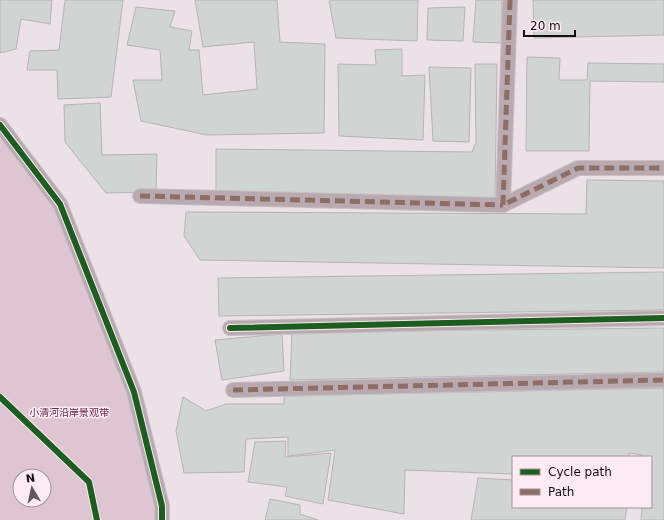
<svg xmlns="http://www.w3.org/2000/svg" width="664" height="520" font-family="'DejaVu Sans','Noto Sans SC',sans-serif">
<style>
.green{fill:#dec5d1;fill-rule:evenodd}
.building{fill:#d0d4d2;stroke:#b6b4b5}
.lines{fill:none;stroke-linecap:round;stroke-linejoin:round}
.street-casing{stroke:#c9c0c4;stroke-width:16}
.street{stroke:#b8aab0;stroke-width:14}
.quiet{stroke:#8d6e63;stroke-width:5;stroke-dasharray:10 5;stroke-linecap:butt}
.cycleway-casing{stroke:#fdeaf3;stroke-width:8}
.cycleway{stroke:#1b5e20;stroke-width:6}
.labels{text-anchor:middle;stroke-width:3;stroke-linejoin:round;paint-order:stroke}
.park-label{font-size:10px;fill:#642949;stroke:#fdeaf3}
</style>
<rect width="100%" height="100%" fill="#ece1e6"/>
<path class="green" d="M0 118 60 204 134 392 162 520H0ZM20 476H44V500H20Z"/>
<g class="building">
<polygon points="0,0 52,0 50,24 21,19 16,49 0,53"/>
<polygon points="65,0 123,0 111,97 58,99 57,70 27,70 30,51 59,50"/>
<polygon points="195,0 277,0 280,42 325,44 324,133 207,135 141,121 133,80 162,80 160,50 127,45 136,7 175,11 170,27 192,31 189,50 199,50 203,95 257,89 254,42 203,47"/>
<polygon points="332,0 418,0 417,41 336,38 329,1"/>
<polygon points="476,0 502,0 501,43 473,42"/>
<polygon points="533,0 664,0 664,35 534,38"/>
<polygon points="465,7 463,41 427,40 428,8"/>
<polygon points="402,49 402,76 425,75 423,140 339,136 338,64 376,65 375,50"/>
<polygon points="527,57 560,58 559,80 587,80 588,63 664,64 664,82 590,81 589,151 526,151"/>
<polygon points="475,64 497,64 495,198 216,191 216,149 472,152 476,142"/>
<polygon points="429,67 471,68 469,142 433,141"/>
<polygon points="100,103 102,155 157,154 156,192 106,193 65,142 64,105"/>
<polygon points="587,180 664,181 664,268 200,260 184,236 186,212 586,214"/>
<polygon points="664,272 664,310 219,316 218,278"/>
<polygon points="664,328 664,372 290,380 292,332"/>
<polygon points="282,334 284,371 222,380 215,340"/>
<polygon points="664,388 664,520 641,520 642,507 651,507 651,457 642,457 642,455 629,453 629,457 513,457 513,474 405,470 404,514 328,500 335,450 288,456 288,437 246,439 244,472 184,473 176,431 183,397 206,411 226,404 284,404 284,396"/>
<polygon points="286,441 285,457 331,453 323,504 285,496 287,487 248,482 255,442"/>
<polygon points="478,478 513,480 513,507 627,507 625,520 471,520"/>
<polygon points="270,499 300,505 300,514 318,520 265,520"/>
</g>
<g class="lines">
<g class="street-casing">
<g id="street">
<polyline points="510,0 503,205 578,168 664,168"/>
<polyline points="0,125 60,204 134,392 162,506 162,520"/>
<polyline points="140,196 503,205"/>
<polyline points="230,328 664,318"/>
<polyline points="233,390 664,380"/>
</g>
</g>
<use href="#street" class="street"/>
<g class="quiet">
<polyline points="510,0 503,205 578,168 664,168"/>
<polyline points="140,196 503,205"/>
<polyline points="233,390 664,380"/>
</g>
<g class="cycleway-casing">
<g id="cycleway">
<polyline points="0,125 60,204 134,392 162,506 162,520"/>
<polyline points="230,328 664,318"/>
<polyline points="0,397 89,482 97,520"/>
</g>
</g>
<use href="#cycleway" class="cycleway"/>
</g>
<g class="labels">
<g class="park-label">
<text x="69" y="416">小清河沿岸景观带</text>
</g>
</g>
<rect x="512" y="456" width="140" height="52" fill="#fdeaf3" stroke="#a09299"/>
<rect x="520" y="469" width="20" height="6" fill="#1b5e20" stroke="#a09299"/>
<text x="548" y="476" font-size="12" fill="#150f12">Cycle path</text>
<rect x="520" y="489" width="20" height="6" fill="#8d6e63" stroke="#a09299"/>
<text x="548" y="496" font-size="12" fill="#150f12">Path</text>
<g transform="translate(32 488) rotate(351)"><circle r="19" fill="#fdeaf3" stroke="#a09299"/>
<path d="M0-3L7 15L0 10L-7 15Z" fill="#60585c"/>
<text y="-6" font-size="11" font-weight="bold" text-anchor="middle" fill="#150f12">N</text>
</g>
<path d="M524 30v6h51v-6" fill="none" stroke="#150f12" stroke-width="2"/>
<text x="530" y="30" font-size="12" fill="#150f12" stroke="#fdeaf3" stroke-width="3" paint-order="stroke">20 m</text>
</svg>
